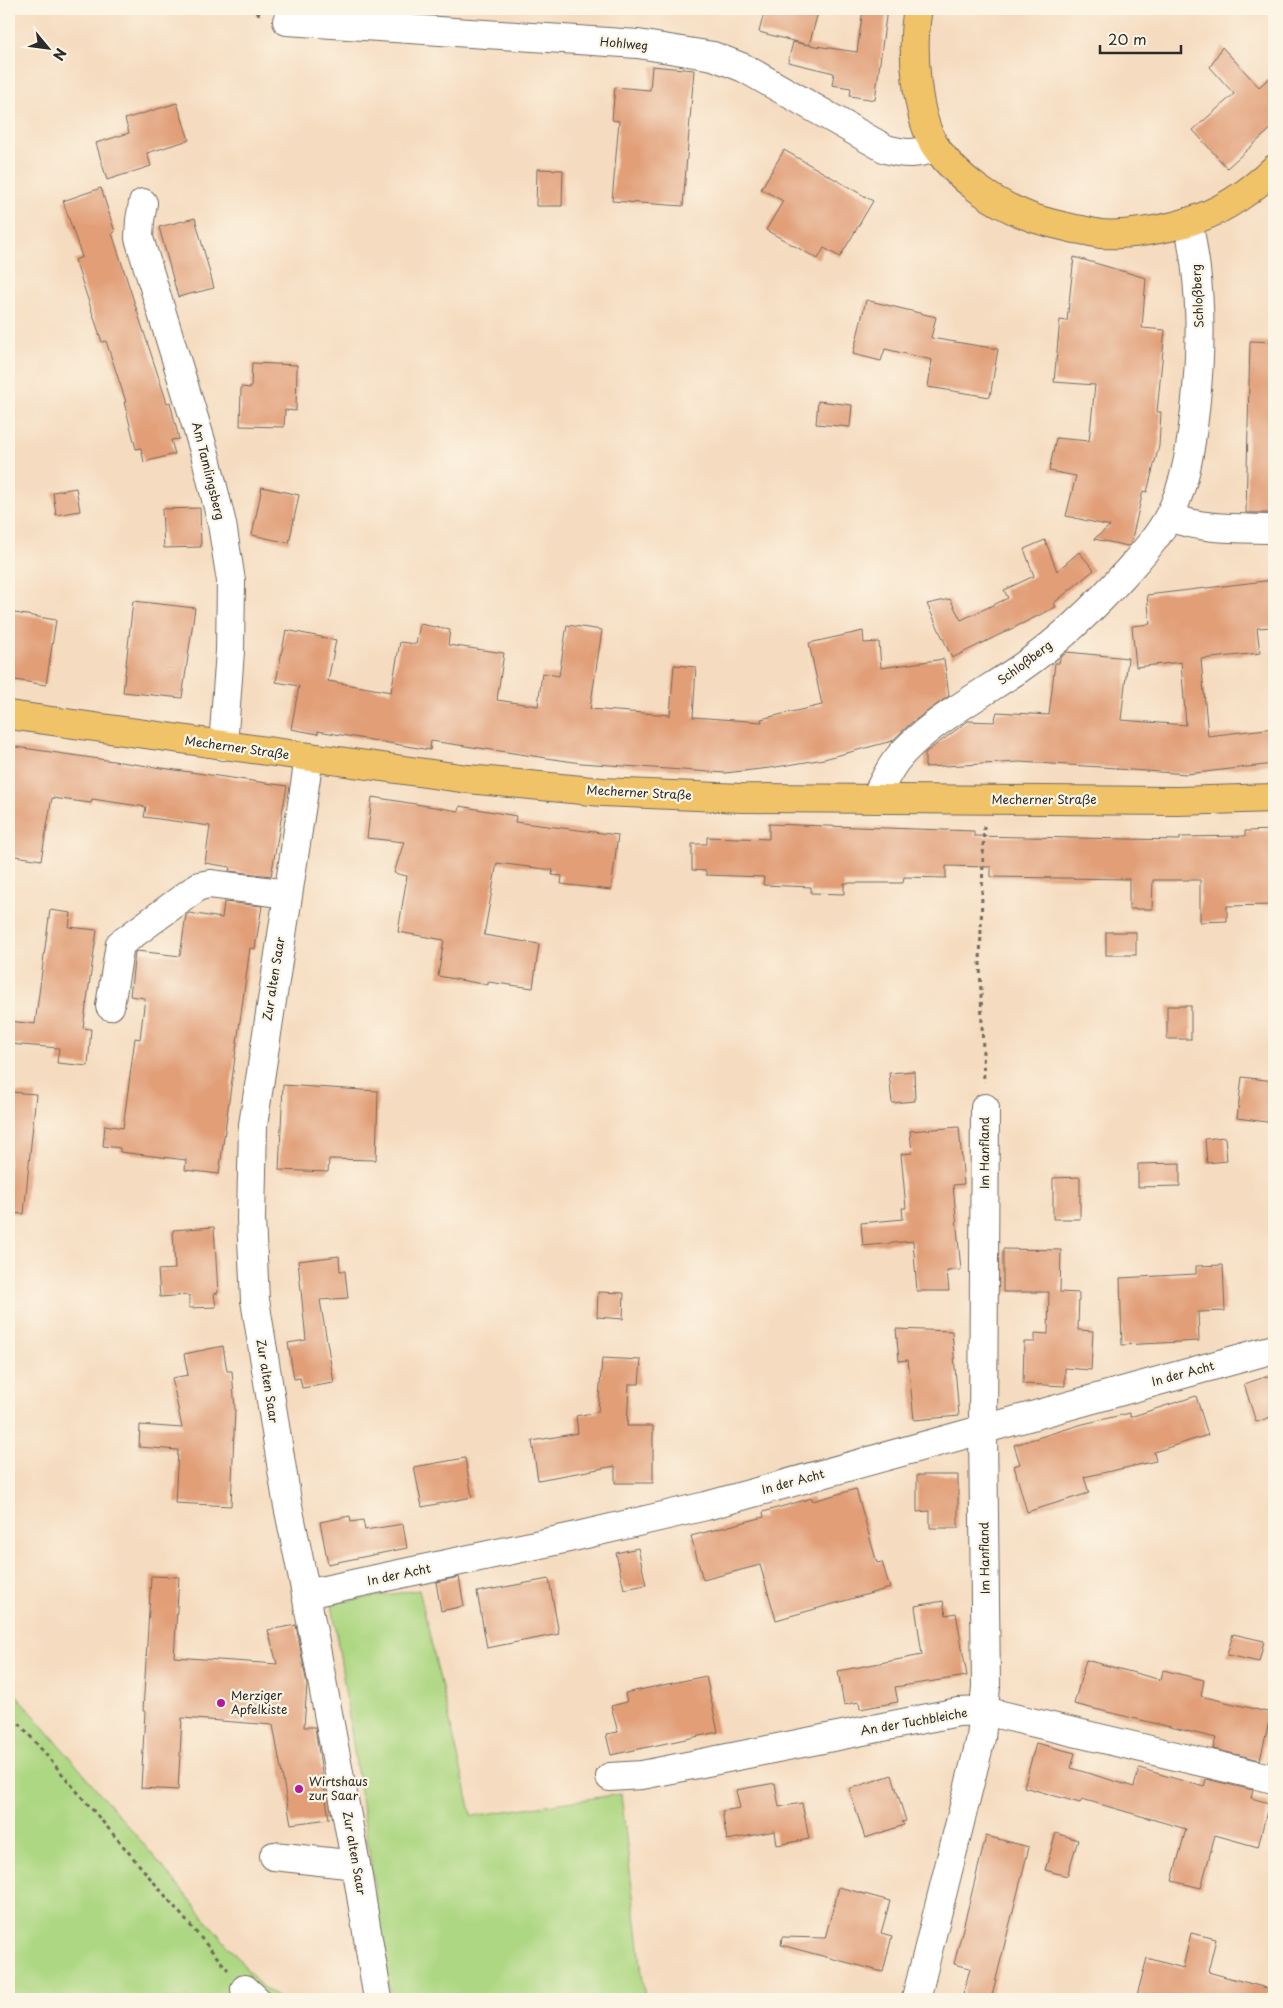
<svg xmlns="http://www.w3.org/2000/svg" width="1283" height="2008" font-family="'Playpen Sans',sans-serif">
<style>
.green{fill:#add782;stroke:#6c8156}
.building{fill:#e19e77}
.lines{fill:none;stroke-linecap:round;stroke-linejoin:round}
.minor-casing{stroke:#72695f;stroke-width:30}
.major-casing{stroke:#72695f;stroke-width:30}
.path{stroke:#72695f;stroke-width:3;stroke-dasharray:4 4;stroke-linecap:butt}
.minor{stroke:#fff;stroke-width:28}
.major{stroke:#f1c369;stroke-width:28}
.poi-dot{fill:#b5179e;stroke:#fcf5e5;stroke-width:2}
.labels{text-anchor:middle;stroke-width:4.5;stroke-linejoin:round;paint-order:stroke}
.street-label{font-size:12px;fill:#2b2b2b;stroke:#fcf5e5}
.poi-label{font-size:12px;fill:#2b2b2b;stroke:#fcf5e5;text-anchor:start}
</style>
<rect width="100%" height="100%" fill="#fcf5e5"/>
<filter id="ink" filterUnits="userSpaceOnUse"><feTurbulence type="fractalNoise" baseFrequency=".02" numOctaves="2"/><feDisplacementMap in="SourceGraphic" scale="10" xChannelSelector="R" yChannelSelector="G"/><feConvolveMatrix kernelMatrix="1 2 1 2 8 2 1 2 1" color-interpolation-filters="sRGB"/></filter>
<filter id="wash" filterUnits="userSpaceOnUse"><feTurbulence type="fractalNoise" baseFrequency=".0096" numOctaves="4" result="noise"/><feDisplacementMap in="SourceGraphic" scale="20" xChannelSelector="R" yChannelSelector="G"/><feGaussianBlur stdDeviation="1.12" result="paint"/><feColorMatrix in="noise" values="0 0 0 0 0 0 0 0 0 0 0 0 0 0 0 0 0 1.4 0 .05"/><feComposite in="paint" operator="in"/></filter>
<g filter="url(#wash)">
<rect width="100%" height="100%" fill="#f5dbbf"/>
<g class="green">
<polygon points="419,1590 472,1816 621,1794 645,1999 391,1999 332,1603"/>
<polygon points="9,1686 151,1853 261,1986 280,1999 9,1999"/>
</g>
<g id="blocks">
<g class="building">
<polygon points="765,9 819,9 809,45 857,52 863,9 887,9 875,100 850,96 851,88 832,85 834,73 788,62 793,42 808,45 759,32"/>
<polygon points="1222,47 1259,87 1274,74 1274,126 1227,168 1193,130 1234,94 1210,67"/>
<polygon points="652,66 694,70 683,206 612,201 619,121 612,120 615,87 650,90"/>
<polygon points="177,103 189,140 147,153 151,166 107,180 96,143 129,133 125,119"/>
<polygon points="784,150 873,201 840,257 824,248 818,259 766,230 783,201 761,189"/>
<polygon points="537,169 563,170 562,206 536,206"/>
<polygon points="101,188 115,232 112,233 138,314 167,403 170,402 179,439 171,440 175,454 144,462 141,448 136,449 124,402 126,402 106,341 102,342 75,260 82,257 63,201"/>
<polygon points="195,218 214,288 178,297 159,227"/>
<polygon points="1074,257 1146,278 1142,328 1165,330 1157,412 1161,412 1159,446 1147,492 1143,491 1131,543 1128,546 1094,539 1110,526 1066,516 1076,476 1049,471 1056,438 1089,441 1095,385 1054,382 1060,320 1067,321"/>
<polygon points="866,300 936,317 931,338 998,349 990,397 928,387 932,360 885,349 881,361 853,354"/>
<polygon points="1250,341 1274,342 1274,513 1246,513"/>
<polygon points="252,363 297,365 296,411 285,410 284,427 240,426 241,387 251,388"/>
<polygon points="818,401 852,405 850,427 816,424"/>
<polygon points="262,487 299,495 289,543 252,535"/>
<polygon points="76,488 80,511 56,515 53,492"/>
<polygon points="200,508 201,547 164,548 162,509"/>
<polygon points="1045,540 1057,571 1079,552 1094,570 1054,603 1056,607 952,658 927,604 950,599 961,620 1008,598 1004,590 1034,576 1024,549"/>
<polygon points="1274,580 1274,627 1257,628 1260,653 1201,659 1208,736 1274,728 1274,764 1187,774 1117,769 1117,768 1020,762 925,767 925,753 968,721 994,722 997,712 1049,715 1055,663 1059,663 1060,658 1067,652 1128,658 1121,720 1186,725 1181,662 1136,667 1132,626 1150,624 1147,595"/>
<polygon points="133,601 195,608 182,698 123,692"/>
<polygon points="9,612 56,620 46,685 9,679"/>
<polygon points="420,624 450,630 448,645 504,653 497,700 538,706 542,673 559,676 567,625 602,630 590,709 670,715 674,665 696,667 693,717 762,722 761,719 822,705 809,643 863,631 864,643 879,642 881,668 944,659 949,696 910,724 892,741 824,759 770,768 725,773 581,763 431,741 430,750 318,731 318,734 291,729 299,686 276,682 286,630 336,640 328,681 391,692 400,642 416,644"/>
<polygon points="9,746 287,786 271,876 229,871 230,867 205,863 210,826 144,817 146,807 92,799 91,803 52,798 41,860 9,855"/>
<polygon points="372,797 459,811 460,806 516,816 515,822 618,835 611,890 561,884 562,876 552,875 553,870 497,863 484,935 539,944 533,988 488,982 488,985 438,976 444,940 398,932 407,876 394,873 404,842 367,838"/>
<polygon points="769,824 974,831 974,836 1180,840 1180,837 1245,836 1245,831 1274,830 1274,905 1227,906 1227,921 1200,922 1200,880 1153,880 1152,909 1129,909 1129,879 991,877 991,867 946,866 946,878 904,877 903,883 844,883 844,894 811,893 811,887 763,885 764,877 706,875 706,871 692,870 692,844 707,844 707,837 769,839"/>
<polygon points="224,902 262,906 255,949 250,948 219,1174 185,1170 186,1160 120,1152 120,1148 103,1146 105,1125 123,1128 135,1038 140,1039 145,998 130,996 135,952 137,951 180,956 186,915 189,913 222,918"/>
<polygon points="50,910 71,913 69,927 97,930 83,1028 91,1029 88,1066 57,1063 59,1048 9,1044 9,1021 35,1024"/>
<rect x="1106" y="932" width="30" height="23"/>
<rect x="1167" y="1006" width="24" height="33"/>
<polygon points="914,1071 915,1101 892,1103 889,1073"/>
<polygon points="1242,1077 1274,1081 1274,1123 1237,1118"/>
<polygon points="283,1085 378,1091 376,1160 329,1159 328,1172 279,1170"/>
<polygon points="9,1092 36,1094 24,1214 9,1213"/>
<polygon points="959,1127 964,1184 953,1185 961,1270 947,1271 949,1291 917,1291 913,1241 863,1246 861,1223 903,1219 902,1208 906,1208 901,1154 912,1153 910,1131"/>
<polygon points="1225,1137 1227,1161 1207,1163 1205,1139"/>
<polygon points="1180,1163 1180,1186 1138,1187 1138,1164"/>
<polygon points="1080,1177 1080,1219 1053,1219 1053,1178"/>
<polygon points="214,1227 218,1293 214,1294 216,1307 189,1308 189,1295 160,1297 158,1270 175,1269 173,1230"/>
<polygon points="1003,1249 1061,1250 1060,1292 1079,1293 1078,1330 1093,1331 1091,1370 1065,1368 1065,1386 1023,1384 1024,1342 1035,1342 1035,1333 1048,1334 1049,1292 1003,1292"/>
<polygon points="339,1256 340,1271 345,1271 348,1298 320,1300 334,1383 302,1388 300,1378 294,1379 288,1343 306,1340 298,1261"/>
<polygon points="1223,1265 1225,1311 1198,1312 1199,1341 1122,1345 1120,1278 1196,1274 1196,1266"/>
<polygon points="598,1292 624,1293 623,1319 597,1317"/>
<polygon points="896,1329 952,1331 959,1416 914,1420 908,1360 899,1361"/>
<polygon points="223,1346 227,1371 232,1371 235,1409 231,1506 175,1503 178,1450 139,1447 140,1425 182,1428 172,1378 188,1375 184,1354"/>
<polygon points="602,1358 641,1360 639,1384 629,1384 627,1426 653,1426 653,1483 615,1483 615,1466 538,1480 532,1441 578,1433 576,1416 598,1412"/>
<polygon points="1274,1374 1274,1416 1256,1422 1244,1384"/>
<polygon points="1196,1396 1208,1435 1154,1452 1156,1461 1084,1477 1089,1493 1027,1512 1014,1466 1020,1464 1014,1445 1083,1424 1130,1413 1130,1417"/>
<polygon points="465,1458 472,1497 422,1507 414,1467"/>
<polygon points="917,1475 958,1475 958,1528 930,1528 930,1511 917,1512"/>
<polygon points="856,1489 877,1563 882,1562 890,1588 776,1620 760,1565 703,1580 691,1536 764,1517 763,1512 812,1498 813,1501"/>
<polygon points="350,1516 351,1522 363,1520 365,1530 403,1524 407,1548 328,1564 320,1522"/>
<polygon points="638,1548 646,1585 624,1589 616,1553"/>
<polygon points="151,1576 179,1577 174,1657 277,1664 268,1630 296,1625 307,1685 304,1727 315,1727 329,1819 291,1824 273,1725 182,1718 178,1790 141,1788 145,1711 143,1711"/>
<polygon points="459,1577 464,1606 441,1611 436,1582"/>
<polygon points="549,1579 559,1634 487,1648 477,1592"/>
<polygon points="943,1601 946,1615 956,1613 967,1676 895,1687 898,1702 860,1709 859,1702 844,1705 838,1671 922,1655 915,1606"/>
<polygon points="1233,1634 1264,1641 1259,1662 1227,1655"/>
<polygon points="1086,1660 1161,1680 1163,1670 1204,1680 1201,1696 1271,1713 1260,1760 1213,1749 1216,1738 1074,1704"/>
<polygon points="706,1676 718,1732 611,1755 606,1734 618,1732 611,1706 627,1702 625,1693"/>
<polygon points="1036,1743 1075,1753 1071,1768 1134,1787 1139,1768 1204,1787 1206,1779 1253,1790 1251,1798 1269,1803 1258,1847 1215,1835 1201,1888 1172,1881 1186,1829 1082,1799 1080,1803 1024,1787"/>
<polygon points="892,1775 906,1821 902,1822 904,1825 865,1838 849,1789"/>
<polygon points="775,1783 779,1807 802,1803 809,1839 777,1845 775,1831 727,1840 722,1811 740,1808 736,1790"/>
<polygon points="1056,1833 1078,1840 1067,1876 1045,1870"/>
<polygon points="986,1836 1029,1847 991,1999 962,1999 970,1968 954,1964"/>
<polygon points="839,1887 890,1901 881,1933 892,1936 883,1972 781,1945 782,1937 825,1938"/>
<polygon points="1191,1933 1216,1939 1208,1972 1274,1990 1274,1999 1136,1999 1147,1958 1183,1968"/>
</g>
</g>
</g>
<g filter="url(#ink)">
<use href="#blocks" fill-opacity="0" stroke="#72695f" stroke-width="1"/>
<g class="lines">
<g class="minor-casing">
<g id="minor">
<path d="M287 21 638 44 713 56 744 68 886 149C907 155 915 154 936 148"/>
<polyline points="143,203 140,220 139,238 205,454 222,524 231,581 230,651 223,746"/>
<path d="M1169 517C1203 530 1238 528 1274 529"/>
<polyline points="309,758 253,1125 251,1219 255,1300 287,1501 306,1594 356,1865 378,1999"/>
<path d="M875 799C881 786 887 773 895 762 921 727 982 694 1019 669 1060 641 1097 605 1131 567 1145 551 1159 535 1169 516 1186 484 1191 446 1195 410 1202 345 1202 286 1188 222"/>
<polyline points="110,1006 120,944 199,886 210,884 288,894"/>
<polyline points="306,1594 573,1537 706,1506 1274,1349"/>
<polyline points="610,1777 642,1775 958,1712 984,1711 1274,1779"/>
<polyline points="274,1856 356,1865"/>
<polyline points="245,1989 256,1999"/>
<polyline points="916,1999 981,1738 986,1687 983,1430 985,1108"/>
</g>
</g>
<g class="major-casing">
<g id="major">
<path d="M918 9C911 45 915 118 937 149 959 179 993 203 1028 216 1042 222 1060 225 1075 229 1084 230 1093 233 1101 234 1123 236 1167 229 1188 222 1220 212 1250 192 1274 169"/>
<polyline points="9,715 468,779 602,792 742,798 1178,801 1274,798"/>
</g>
</g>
<g class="path">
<polyline points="249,9 262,15"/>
<polyline points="984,826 980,963 984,1082"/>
<polyline points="9,1711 228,1970"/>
</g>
<use href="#minor" class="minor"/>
<use href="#major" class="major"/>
</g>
</g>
<g class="poi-dot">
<circle cx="221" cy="1703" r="5"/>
<circle cx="299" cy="1789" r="5"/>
</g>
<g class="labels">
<g class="street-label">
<text transform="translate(624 44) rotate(5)" y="4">Hohlweg</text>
<text transform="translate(1198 296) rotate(-93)" y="4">Schloßberg</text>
<text transform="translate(208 471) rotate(76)" y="4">Am Tamlingsberg</text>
<text transform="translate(1025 663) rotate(-37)" y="4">Schloßberg</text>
<text transform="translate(237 748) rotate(8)" y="4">Mecherner Straße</text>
<text transform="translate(639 793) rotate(3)" y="4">Mecherner Straße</text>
<text x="1044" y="804">Mecherner Straße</text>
<text transform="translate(274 979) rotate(-81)" y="4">Zur alten Saar</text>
<text transform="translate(985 1153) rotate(-90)" y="4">Im Hanfland</text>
<text transform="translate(1183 1374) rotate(-15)" y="4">In der Acht</text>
<text transform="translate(267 1381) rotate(81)" y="4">Zur alten Saar</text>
<text transform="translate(793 1482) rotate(-15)" y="4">In der Acht</text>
<text transform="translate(985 1558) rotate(-91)" y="4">Im Hanfland</text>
<text transform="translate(399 1575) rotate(-12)" y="4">In der Acht</text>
<text transform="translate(914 1722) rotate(-10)" y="4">An der Tuchbleiche</text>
<text transform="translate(354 1853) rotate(80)" y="4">Zur alten Saar</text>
</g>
<g class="poi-label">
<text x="231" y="1700">Merziger<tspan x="231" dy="14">Apfelkiste</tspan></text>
<text x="309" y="1786">Wirtshaus<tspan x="309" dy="14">zur Saar</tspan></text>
</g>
</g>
<rect width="1283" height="2008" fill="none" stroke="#fcf5e5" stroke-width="30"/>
<g transform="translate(48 48) rotate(119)" stroke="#fcf5e5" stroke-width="4" paint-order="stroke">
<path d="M0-4L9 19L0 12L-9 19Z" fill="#2b2b2b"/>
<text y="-8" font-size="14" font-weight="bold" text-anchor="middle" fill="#2b2b2b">N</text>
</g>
<path d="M1100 45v8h81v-8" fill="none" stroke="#2b2b2b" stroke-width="2.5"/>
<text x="1108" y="45" font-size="15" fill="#2b2b2b" stroke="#fcf5e5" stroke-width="4" paint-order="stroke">20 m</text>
</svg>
